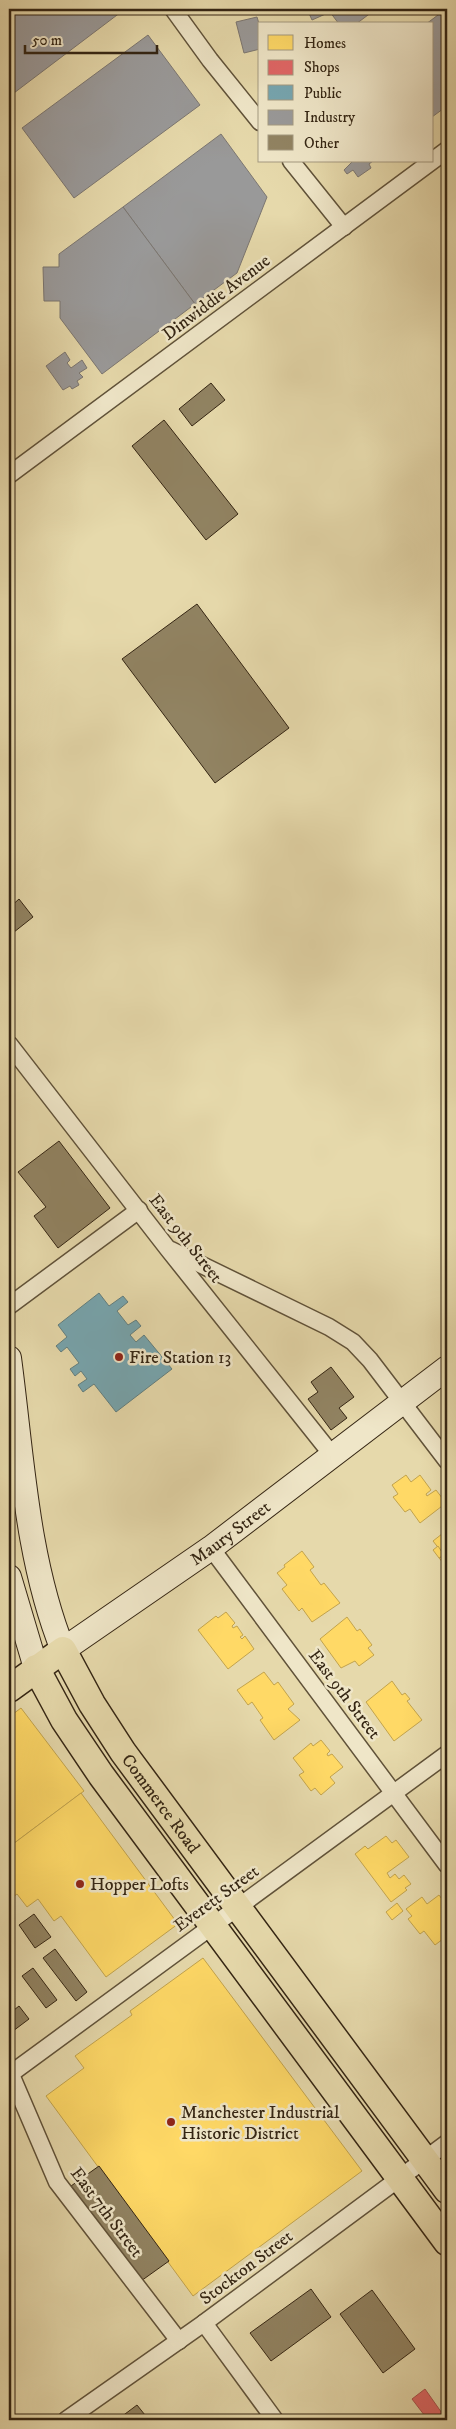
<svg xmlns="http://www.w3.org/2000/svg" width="456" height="2429" font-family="'IM FELL DW Pica',serif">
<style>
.homes{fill:#ffd966;stroke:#c2a34d}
.shops{fill:#e06666;stroke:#ac524d}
.public{fill:#76a5af;stroke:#627f80}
.industry{fill:#999;stroke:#7b7671}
.building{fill:#918362;stroke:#342513}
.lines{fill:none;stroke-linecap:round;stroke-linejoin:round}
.street-casing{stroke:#605239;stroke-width:19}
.secondary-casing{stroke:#342513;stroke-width:26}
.primary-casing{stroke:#342513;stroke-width:29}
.street{stroke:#efe6c8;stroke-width:16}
.secondary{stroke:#efe6c8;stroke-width:24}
.primary{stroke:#e6d9ab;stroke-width:26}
.poi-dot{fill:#8f2418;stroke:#efe6c8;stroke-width:2}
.labels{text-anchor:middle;stroke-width:5;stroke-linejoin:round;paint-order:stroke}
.street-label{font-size:18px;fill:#342513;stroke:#efe6c8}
.poi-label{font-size:18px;fill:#342513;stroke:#efe6c8;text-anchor:start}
</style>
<rect width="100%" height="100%" fill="#e6d9ab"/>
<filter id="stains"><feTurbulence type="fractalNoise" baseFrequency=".004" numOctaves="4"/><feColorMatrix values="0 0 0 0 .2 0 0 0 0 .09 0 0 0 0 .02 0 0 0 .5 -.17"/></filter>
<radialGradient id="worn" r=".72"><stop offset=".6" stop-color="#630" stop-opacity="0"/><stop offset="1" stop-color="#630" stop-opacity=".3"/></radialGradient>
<g class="homes">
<polygon points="406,1475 411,1482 420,1475 431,1490 426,1494 427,1496 436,1490 446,1503 420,1523 410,1509 405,1512 393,1497 398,1494 392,1485"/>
<polygon points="447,1530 447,1563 445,1565 439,1558 444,1555 433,1541"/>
<polygon points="438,1546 444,1555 439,1558 433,1550"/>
<polygon points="302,1551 314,1567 310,1570 321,1585 324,1583 340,1603 312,1622 302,1608 299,1611 282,1589 287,1585 277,1573 285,1567 284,1565"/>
<polygon points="226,1612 235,1623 232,1626 233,1628 237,1626 243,1635 240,1637 242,1639 245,1636 254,1649 228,1669 198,1630 216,1616 218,1618"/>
<polygon points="347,1617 357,1631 360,1629 372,1645 368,1648 374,1655 359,1666 355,1661 341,1668 320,1639"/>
<polygon points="264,1672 274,1685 278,1682 294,1704 288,1709 300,1720 274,1740 260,1720 263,1718 252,1702 248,1705 237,1690"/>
<polygon points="392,1681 402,1695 405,1693 410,1699 407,1701 422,1720 394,1741 366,1702"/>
<polygon points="21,1708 84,1791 9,1847 9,1717"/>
<polygon points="321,1740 330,1751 327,1754 328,1756 332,1754 343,1767 330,1777 335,1783 321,1795 315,1788 311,1791 299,1775 304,1772 293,1758 311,1743 313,1746"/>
<polygon points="81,1793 178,1924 106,1977 61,1916 54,1921 38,1899 27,1907 17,1894 9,1900 9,1890 13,1887 9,1882 9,1869 14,1865 9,1858 9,1847"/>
<polygon points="386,1836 392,1843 396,1840 409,1857 387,1873 390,1878 395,1874 399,1879 404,1875 411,1884 405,1888 407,1890 391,1902 355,1854 365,1846 368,1849"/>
<polygon points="439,1895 447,1906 446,1912 447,1936 435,1945 424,1931 420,1934 408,1919 412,1916 406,1909 422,1897 427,1904"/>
<polygon points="397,1903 403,1911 392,1920 386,1912"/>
<polygon points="203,1958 362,2171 193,2296 46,2096 84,2068 75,2056 132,2015 130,2011"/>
</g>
<polygon class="shops" points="425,2389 444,2416 439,2420 428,2420 412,2399"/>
<polygon class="public" points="99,1293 109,1306 123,1296 128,1302 117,1311 128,1325 136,1320 141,1326 130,1335 136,1342 144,1335 172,1369 116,1412 94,1384 83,1392 78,1385 87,1379 81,1371 75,1376 70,1369 79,1363 67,1347 61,1352 56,1346 67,1337 58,1325"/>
<g class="industry">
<polygon points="9,9 125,9 10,96"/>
<polygon points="307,9 376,9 356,24 339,24 330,12 312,20"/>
<polygon points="446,9 447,106 432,117 432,24 426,24"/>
<polygon points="257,17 260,27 260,49 244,53 236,22"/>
<polygon points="148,35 200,105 74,198 22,128"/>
<polygon points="221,134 267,197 237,273 195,304 123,207"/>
<polygon points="353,161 373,161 369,164 371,168 358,177 353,170 347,174 344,170"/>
<polygon points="123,207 195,304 102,374 60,318 60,301 44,301 43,267 59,267 59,254"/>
<polygon points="65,352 70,360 67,363 71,368 82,360 87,368 79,373 83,377 77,381 79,385 72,389 70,386 63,390 46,366"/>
</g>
<g class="building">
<polygon points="211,383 225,400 192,426 179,409"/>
<polygon points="164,420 238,514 206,540 132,446"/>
<polygon points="197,604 289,728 215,783 122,659"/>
<polygon points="19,899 33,917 9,936 9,908"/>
<polygon points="59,1141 110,1208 58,1248 34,1216 46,1207 18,1172"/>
<polygon points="331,1367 354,1397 339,1408 347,1418 331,1430 308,1399 318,1392 311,1382"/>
<polygon points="34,1914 51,1937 35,1948 19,1925"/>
<polygon points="55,1949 87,1992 76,2001 43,1958"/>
<polygon points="33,1968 57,2000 46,2008 22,1976"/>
<polygon points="19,2006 29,2019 9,2034 9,2014"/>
<polygon points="99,2166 169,2261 141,2281 71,2186"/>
<polygon points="311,2289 331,2317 271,2361 250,2333"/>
<polygon points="372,2290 415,2349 383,2373 340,2314"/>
<polygon points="137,2405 149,2420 123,2420 121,2417"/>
</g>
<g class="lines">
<g class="street-casing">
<g id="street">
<polyline points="173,9 210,60 260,122"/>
<polyline points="291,161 344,227"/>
<polyline points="9,475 447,150"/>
<polyline points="9,1044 168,1249 333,1456"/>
<polyline points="171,1250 329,1327 353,1342 370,1360 447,1461"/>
<polyline points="9,1306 139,1210"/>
<polyline points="211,1548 447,1865"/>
<polyline points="9,2070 57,2182 179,2341"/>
<polyline points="9,2075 447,1754"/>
<polyline points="204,2323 275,2420"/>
<polyline points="66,2420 204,2323 447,2143"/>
</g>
</g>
<g class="secondary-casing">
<g id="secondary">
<path id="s1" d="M9 1358C22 1455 26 1558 63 1650L211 1548 447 1368"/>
<polyline points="9,1577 36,1668"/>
</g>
</g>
<g class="primary-casing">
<g id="primary">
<polyline points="36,1668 64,1720 101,1775 447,2242"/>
<path id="s2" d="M9 1689 63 1650 92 1704 123 1752 447 2190"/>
</g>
</g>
<use href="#street" class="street"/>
<use href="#secondary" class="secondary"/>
<use href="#primary" class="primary"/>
</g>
<g class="poi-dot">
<circle cx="119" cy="1357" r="5"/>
<circle cx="80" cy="1884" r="5"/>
<circle cx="171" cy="2122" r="5"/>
</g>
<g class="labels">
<g class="street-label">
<text transform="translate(216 297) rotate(-37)" y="6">Dinwiddie Avenue</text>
<text transform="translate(186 1238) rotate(52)" y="6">East 9th Street</text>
<text dy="6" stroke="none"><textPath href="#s1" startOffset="502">Maury Street</textPath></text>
<text transform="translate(345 1694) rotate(53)" y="6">East 9th Street</text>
<text dy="6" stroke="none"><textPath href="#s2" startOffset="249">Commerce Road</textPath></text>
<text transform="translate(216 1898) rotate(-36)" y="6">Everett Street</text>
<text transform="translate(107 2212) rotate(53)" y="6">East 7th Street</text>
<text transform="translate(246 2267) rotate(-37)" y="6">Stockton Street</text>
</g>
<g class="poi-label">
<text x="129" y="1363">Fire Station 13</text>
<text x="90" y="1890">Hopper Lofts</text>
<text x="181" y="2118">Manchester Industrial<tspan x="181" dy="21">Historic District</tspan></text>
</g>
</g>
<rect width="456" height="2429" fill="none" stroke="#e6d9ab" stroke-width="30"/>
<rect x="10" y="10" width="436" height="2409" fill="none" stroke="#342513" stroke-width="2.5"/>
<rect x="15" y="15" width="426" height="2399" fill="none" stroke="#342513"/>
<rect x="258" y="22" width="175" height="140" fill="#efe6c8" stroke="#a49980"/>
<rect x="268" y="35" width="25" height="15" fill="#ffd966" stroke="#a49980"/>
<text x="304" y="48" font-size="15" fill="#342513">Homes</text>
<rect x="268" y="60" width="25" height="15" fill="#e06666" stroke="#a49980"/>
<text x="304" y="72" font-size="15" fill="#342513">Shops</text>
<rect x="268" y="85" width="25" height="15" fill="#76a5af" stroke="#a49980"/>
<text x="304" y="98" font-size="15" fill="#342513">Public</text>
<rect x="268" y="110" width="25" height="15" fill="#999999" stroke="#a49980"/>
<text x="304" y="122" font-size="15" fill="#342513">Industry</text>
<rect x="268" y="135" width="25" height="15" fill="#918362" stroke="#a49980"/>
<text x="304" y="148" font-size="15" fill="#342513">Other</text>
<path d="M25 45v8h132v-8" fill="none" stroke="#342513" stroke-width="2.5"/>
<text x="32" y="45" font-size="15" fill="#342513" stroke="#efe6c8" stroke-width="4" paint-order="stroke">50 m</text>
<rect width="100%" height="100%" filter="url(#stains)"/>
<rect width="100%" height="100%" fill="url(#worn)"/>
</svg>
